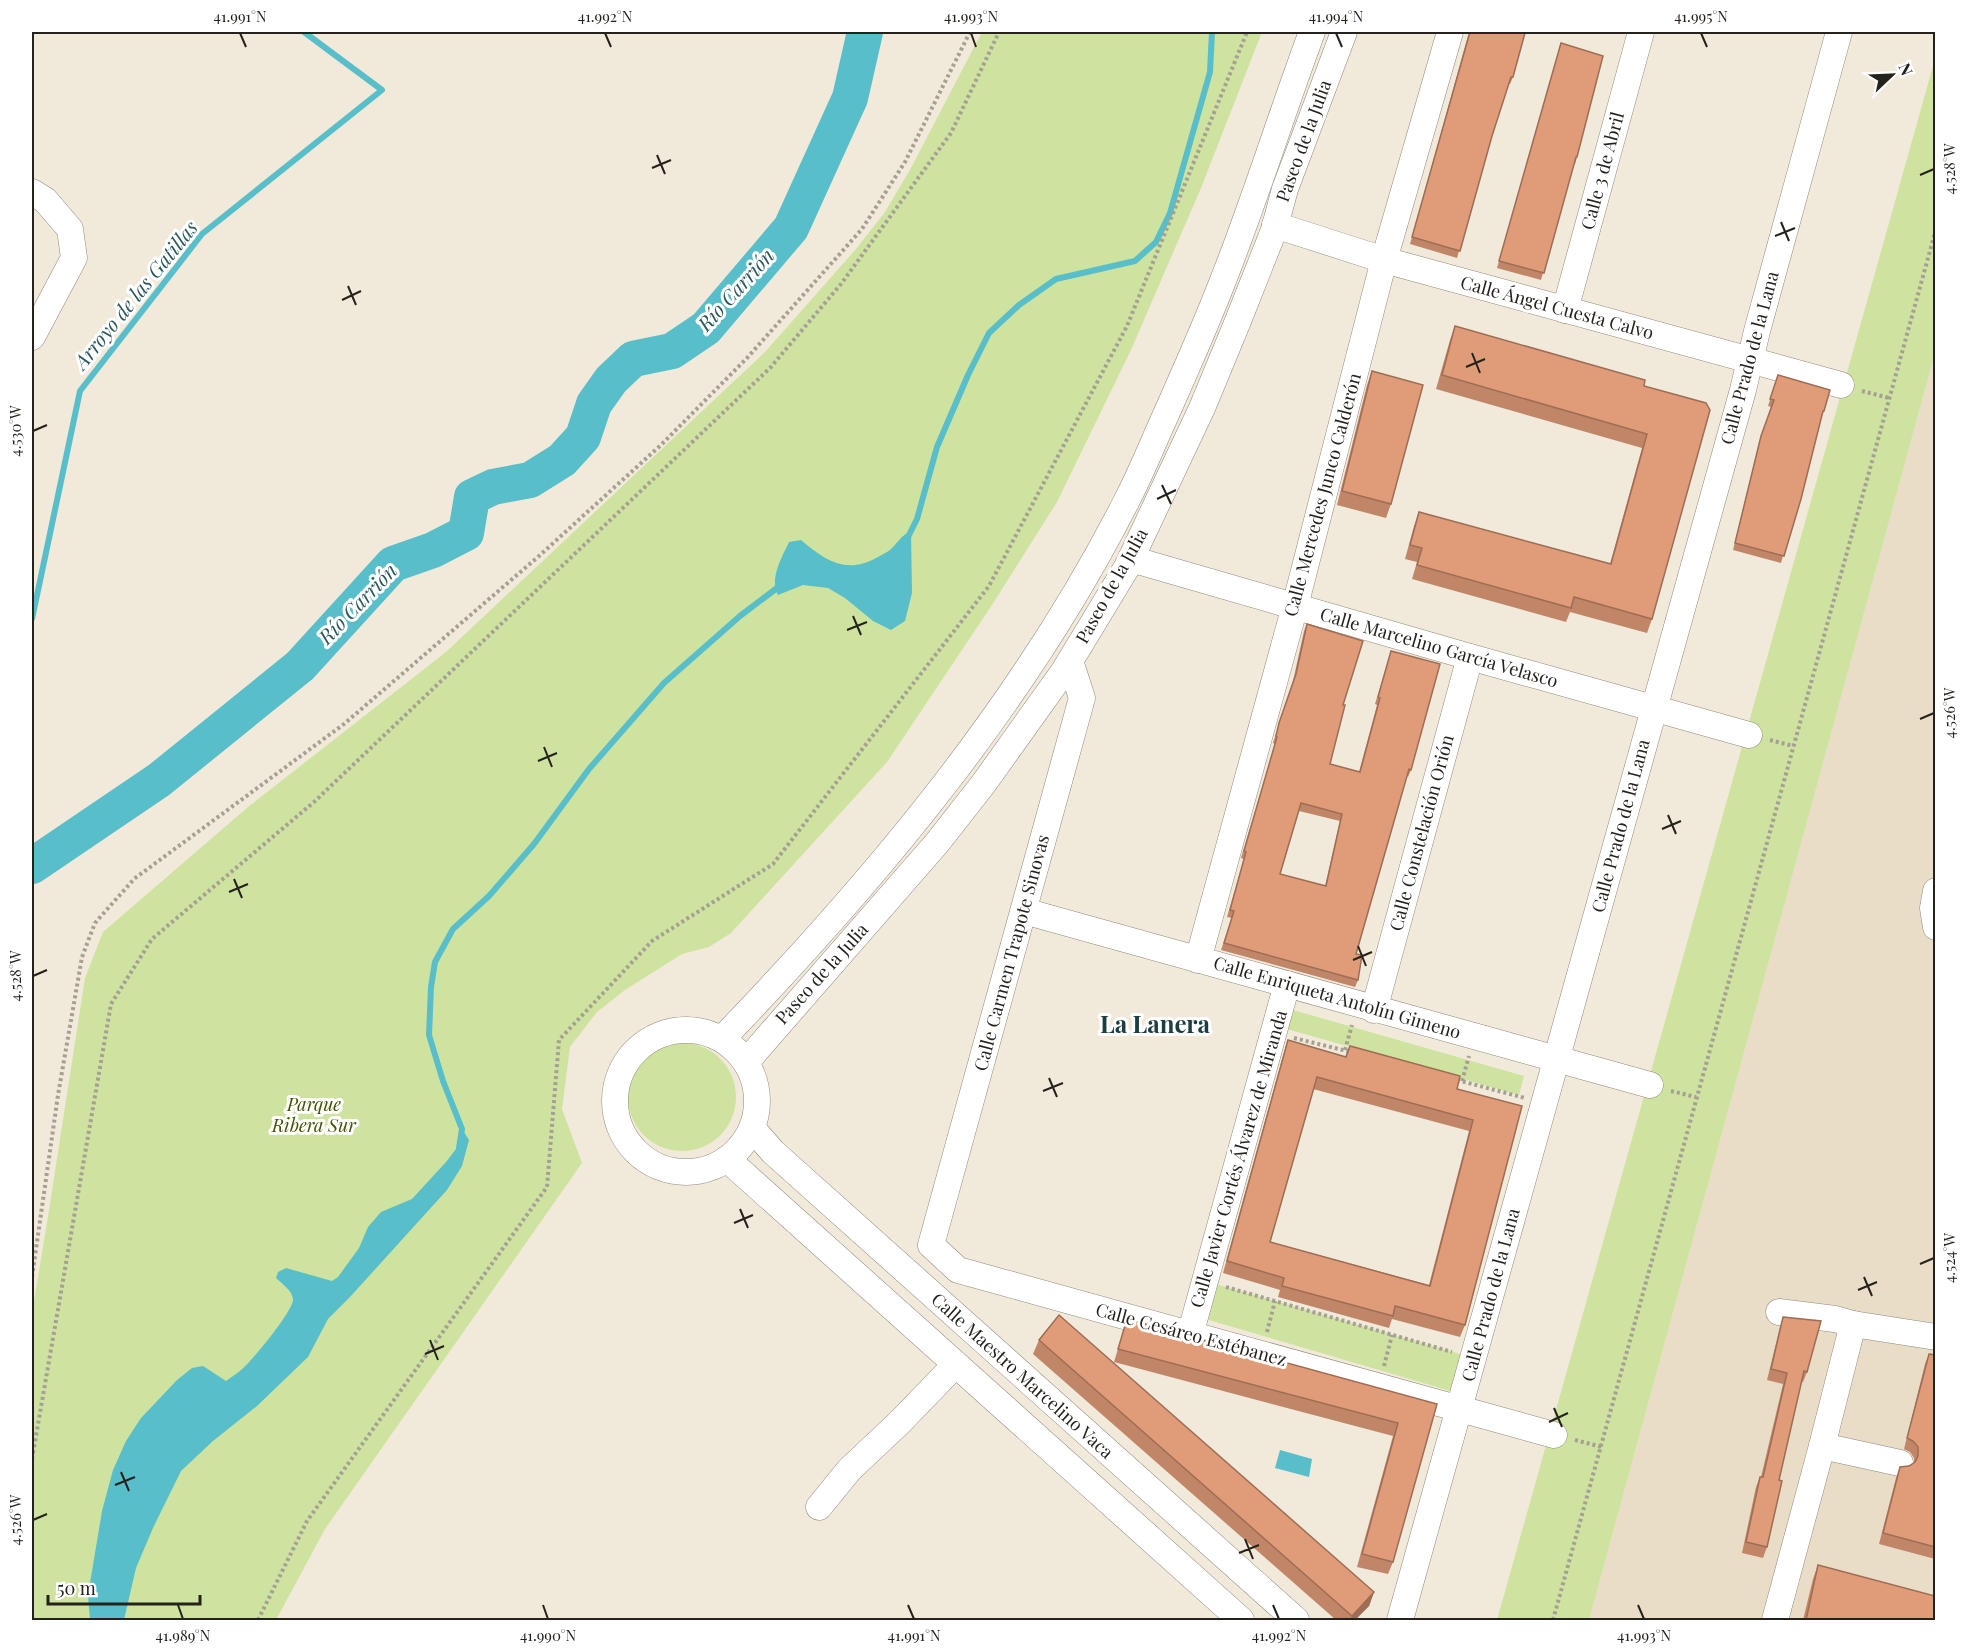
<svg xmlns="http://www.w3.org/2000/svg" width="1967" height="1652" font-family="'Playfair Display',serif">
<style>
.built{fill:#e9ddc7}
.green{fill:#cfe3a0}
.water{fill:#58bec9}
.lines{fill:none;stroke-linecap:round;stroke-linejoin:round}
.stream{stroke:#58bec9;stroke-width:6}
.river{stroke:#58bec9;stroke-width:36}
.minor-casing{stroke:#91897b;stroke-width:27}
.path{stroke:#a69f94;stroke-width:4;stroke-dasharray:3 3;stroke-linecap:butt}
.minor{stroke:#fff;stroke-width:26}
.wall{fill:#c18668;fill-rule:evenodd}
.shaded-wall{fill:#9d6d55}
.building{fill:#e09c79;stroke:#9d6d55;stroke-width:1.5;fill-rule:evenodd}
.ticks{fill:none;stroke:#25211c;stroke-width:2}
.labels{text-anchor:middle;stroke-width:6;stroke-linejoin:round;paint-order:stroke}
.street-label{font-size:18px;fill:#25211c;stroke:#fff}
.park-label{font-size:18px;font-style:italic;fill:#425300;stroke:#fff}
.water-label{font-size:20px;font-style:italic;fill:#2a575c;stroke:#fff}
.district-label{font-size:24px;font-weight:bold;fill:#1c3e41;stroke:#fff}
.neatline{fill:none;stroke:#25211c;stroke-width:2}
.ticks-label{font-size:15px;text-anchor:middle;fill:#25211c}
</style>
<rect width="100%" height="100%" fill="#f1e9da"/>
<polygon class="built" points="1935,353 1935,1620 1589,1620"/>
<g class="green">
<polygon points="982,32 1262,32 1201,188 1131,350 1057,502 992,605 887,762 731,933 709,947 682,954 625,990 597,1012 570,1047 562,1109 582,1163 325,1529 276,1620 32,1620 32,1313 47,1223 85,978 103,932 248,807 446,652 765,352 856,249 885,212 911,168"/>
<polygon points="1935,59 1935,353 1589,1620 1497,1620"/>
<polygon points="1293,1010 1524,1076 1519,1095 1287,1029"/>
<circle cx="682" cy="1097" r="54"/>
<polygon points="1205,1281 1474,1358 1464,1395 1195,1316"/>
</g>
<g class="water">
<path d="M911 531 912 593 905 621 891 630 873 621 845 598 828 588 803 585 778 595C769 579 782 557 789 542L801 540C826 561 846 575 878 557 882 555 887 552 890 550 899 542 900 536 911 531Z"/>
<path d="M462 1129 469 1140 462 1166 447 1190 350 1297 328 1319 308 1357 257 1406 213 1441 181 1471 153 1528 136 1568 124 1620H90L88 1595 102 1511 113 1470 126 1441 141 1418 177 1380 192 1368 203 1366 226 1381C231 1377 237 1374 241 1370 251 1362 294 1310 293 1299 292 1290 282 1284 276 1278L278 1272 286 1268 332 1281 338 1277 359 1248 368 1227 381 1212 412 1199 446 1162 459 1145Z"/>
<polygon points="1280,1450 1312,1459 1309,1477 1275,1468"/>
</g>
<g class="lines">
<g class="stream">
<polyline points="908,537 917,519 937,447 968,375 989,333 1019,305 1056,279 1135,261 1156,242 1170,213 1210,72 1212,32"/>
<polyline points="32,619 80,391 202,234 382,90 304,32"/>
<polyline points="459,1148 462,1129 443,1081 429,1035 431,987 435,962 453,929 489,896 534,844 589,769 664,683 740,616 781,585"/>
</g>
<polyline class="river" points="32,866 159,780 300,666 393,564 433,550 466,533 472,497 493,487 530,480 562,460 583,437 594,404 611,380 633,359 672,351 706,328 791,228 850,98 865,32"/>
<g class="minor-casing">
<g id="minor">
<polyline points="32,192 45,200 70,229 74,258 32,337"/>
<polyline points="1275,225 1384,260 1841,385"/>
<polyline points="1565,310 1641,32"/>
<polyline points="1131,559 1470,657 1749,735"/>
<polyline points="1070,661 1082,698 931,1245 958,1270 1554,1435"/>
<polyline points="1936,891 1933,908 1936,927"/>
<polyline points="1024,911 1650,1085"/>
<polyline points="1198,960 1295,606 1384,260 1450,32"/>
<polyline points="1374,1010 1470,657"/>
<circle cx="686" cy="1101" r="71"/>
<path d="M722 1039C878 877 1025 701 1127 500 1139 477 1149 453 1159 430 1181 381 1203 332 1222 283 1255 200 1281 115 1312 32"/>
<polyline points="746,1062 937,843 984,783 1064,671 1127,567 1202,408 1238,321 1274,230 1285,189 1344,32"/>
<polyline points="752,1128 773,1152 1296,1620"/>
<polyline points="727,1159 1241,1620"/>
<polyline points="1779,1312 1835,1319 1853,1324"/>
<polyline points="1190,1335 1287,984"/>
<polyline points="1900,1463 1822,1446 1853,1324 1936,1337"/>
<polyline points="819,1507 849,1470 900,1422 955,1365"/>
<polyline points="1400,1620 1743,390 1757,331 1839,32"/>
<polyline points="1775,1620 1822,1446"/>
</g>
</g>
<g class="path">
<polyline points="1862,391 1889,398"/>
<polyline points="1770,740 1793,746"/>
<polyline points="1294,1038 1351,1052"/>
<polyline points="1345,1050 1352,1025"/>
<polyline points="1457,1080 1525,1098"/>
<polyline points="1462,1081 1469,1056"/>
<polyline points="1671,1091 1696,1097"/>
<polyline points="32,1277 58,1095 82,957 95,923 134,879 344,724 539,556 662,444 747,358 862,229 905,162 970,32"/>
<polyline points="1226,1287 1452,1352"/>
<polyline points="1267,1332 1275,1301"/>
<polyline points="1384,1366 1392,1335"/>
<polyline points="1575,1440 1602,1447"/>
<polyline points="32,1459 111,1004 152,939 314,802 770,368 841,284 951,133 999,32"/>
<polyline points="258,1620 307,1521 547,1187 559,1040 652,941 773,864 989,586 1127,326 1247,32"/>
<polyline points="1553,1620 1936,229"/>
</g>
<use href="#minor" class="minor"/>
</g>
<g class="wall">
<polygon points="1469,32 1520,32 1513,77 1510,84 1508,84 1492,136 1457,258 1410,244"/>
<polygon points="1561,43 1577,157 1575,164 1574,164 1541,280 1497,268"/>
<polygon points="1455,326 1644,386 1706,403 1652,619 1647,633 1570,612 1566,622 1412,579 1417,562 1405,559 1414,526 1419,512 1610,564 1642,448 1436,389 1450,340"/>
<polygon points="1372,371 1391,504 1386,518 1337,505 1367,385"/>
<polygon points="1778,375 1824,411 1821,418 1781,563 1733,550 1759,443 1771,407 1768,406"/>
<path d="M1307 624 1343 705 1330 764 1359 772 1377 705 1375 704 1391 651 1411 770 1408 777 1407 776 1356 954 1358 980 1355 987 1221 950 1232 918 1227 917 1244 859 1241 858 1275 744 1273 743 1277 730 1293 681 1304 631ZM1299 811 1340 821 1325 886 1280 874Z"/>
<path d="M1288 1040 1345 1057 1350 1046 1457 1089 1522 1106 1465 1325 1460 1337 1392 1319 1389 1328 1278 1297 1280 1290 1223 1273 1284 1052ZM1313 1089 1469 1131 1429 1285 1270 1242Z"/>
<polygon points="1783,1317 1807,1372 1803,1382 1801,1382 1779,1480 1767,1547 1763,1558 1742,1553 1756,1487 1760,1477 1761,1477 1783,1384 1767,1380 1780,1327"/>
<polygon points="1127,1319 1437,1404 1393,1562 1388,1574 1357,1567 1393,1436 1114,1362"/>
<polygon points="1039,1340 1374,1592 1369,1606 1355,1620 1336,1620 1033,1354"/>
<polygon points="1929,1354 1935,1355 1935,1559 1879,1544 1896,1478 1900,1467 1909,1466 1914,1463 1914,1458 1910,1452 1904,1449 1925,1364"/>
<polygon points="1818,1565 1935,1620 1803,1620 1813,1579"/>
</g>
<polygon class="shaded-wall" points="1374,1592 1369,1606 1355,1620 1350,1620 1352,1616"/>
<g class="building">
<polygon points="1470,32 1520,32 1525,33 1513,77 1511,77 1492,136 1460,251 1412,237"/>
<polygon points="1561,43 1603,56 1577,157 1576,157 1544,273 1499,261"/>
<polygon points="1455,326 1645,380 1644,386 1706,403 1710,410 1652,619 1574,597 1571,608 1417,565 1422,548 1410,545 1419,512 1611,564 1647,434 1442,375"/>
<polygon points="1372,371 1423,385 1391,504 1342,491"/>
<polygon points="1778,375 1830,390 1824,411 1823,411 1801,499 1784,556 1735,543 1761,436 1774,400 1770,399"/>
<path d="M1307 624 1363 641 1343 705H1345L1330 764 1360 772 1380 698 1378 697 1391 651 1440 664 1411 770 1409 769 1356 954 1362 955 1358 980 1224 943 1234 911 1230 910 1246 852 1244 851 1277 737 1276 736 1279 723 1296 674ZM1301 803 1342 814 1326 886 1280 874Z"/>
<path d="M1288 1040 1346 1057 1350 1046 1460 1076 1457 1089 1522 1106 1465 1325 1395 1306 1393 1316 1282 1286 1284 1278 1227 1261ZM1317 1077 1473 1120 1430 1286 1270 1242Z"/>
<polygon points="1059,1315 1374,1592 1352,1616 1039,1340"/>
<polygon points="1783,1317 1821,1321 1807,1372 1804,1371 1779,1480 1782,1481 1767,1547 1746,1542 1760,1477 1763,1477 1787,1373 1771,1369"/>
<polygon points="1127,1319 1437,1404 1393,1562 1362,1554 1398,1423 1118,1349"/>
<polygon points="1929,1354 1935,1355 1935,1547 1883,1533 1900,1467 1909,1466 1915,1462 1918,1456 1918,1447 1913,1441 1907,1438"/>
<polygon points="1818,1565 1935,1596 1935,1620 1806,1620"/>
</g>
<path class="ticks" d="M240 33 246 47M605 33 611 47M971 33 976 47M1336 33 1342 47M1701 33 1707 47M657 155 665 174M652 168 671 160M1920 175 1934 169M1781 222 1789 241M1775 236 1795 228M348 286 356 305M342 300 361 291M1472 353 1480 373M1466 367 1485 359M33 431 47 425M1162 485 1171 504M1157 499 1176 490M853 616 861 635M847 630 867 622M1920 719 1934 713M544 747 552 767M538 761 557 753M1668 815 1676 834M1662 829 1681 821M234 879 242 898M229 892 248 884M1358 946 1366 966M1353 960 1372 952M33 976 47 970M1049 1078 1057 1097M1043 1091 1063 1083M740 1209 748 1228M734 1223 753 1215M1920 1264 1934 1258M1864 1277 1872 1296M1858 1290 1877 1282M430 1340 438 1360M425 1354 444 1346M1554 1408 1562 1427M1549 1422 1568 1413M121 1472 129 1491M115 1485 135 1477M33 1520 47 1514M1245 1539 1253 1559M1239 1553 1259 1545M178 1605 183 1619M543 1605 548 1619M908 1605 914 1619M1273 1605 1279 1619M1638 1605 1644 1619"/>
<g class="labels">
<g class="street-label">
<text transform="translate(1304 141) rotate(-70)" y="6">Paseo de la Julia</text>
<text transform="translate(1603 171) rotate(-75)" y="6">Calle 3 de Abril</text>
<text transform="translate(1557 308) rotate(15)" y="6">Calle Ángel Cuesta Calvo</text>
<text transform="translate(1750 358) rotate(-75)" y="6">Calle Prado de la Lana</text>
<text transform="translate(1323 495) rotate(-75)" y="6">Calle Mercedes Junco Calderón</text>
<text transform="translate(1112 586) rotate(-61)" y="6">Paseo de la Julia</text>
<text transform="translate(1439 648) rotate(16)" y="6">Calle Marcelino García Velasco</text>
<text transform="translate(1621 826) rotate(-75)" y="6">Calle Prado de la Lana</text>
<text transform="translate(1422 833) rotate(-75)" y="6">Calle Constelación Orión</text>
<text transform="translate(1012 953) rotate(-75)" y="6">Calle Carmen Trapote Sinovas</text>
<text transform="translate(822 974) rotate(-48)" y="6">Paseo de la Julia</text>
<text transform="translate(1337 998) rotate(16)" y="6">Calle Enriqueta Antolín Gimeno</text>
<text transform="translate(1239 1159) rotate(-74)" y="6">Calle Javier Cortés Álvarez de Miranda</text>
<text transform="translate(1491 1295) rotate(-75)" y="6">Calle Prado de la Lana</text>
<text transform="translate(1191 1335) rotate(15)" y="6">Calle Cesáreo Estébanez</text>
<text transform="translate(1022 1376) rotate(42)" y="6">Calle Maestro Marcelino Vaca</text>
</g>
<g class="park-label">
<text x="314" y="1111">Parque<tspan x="314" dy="21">Ribera Sur</tspan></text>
</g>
<g class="water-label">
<text transform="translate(736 290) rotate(-48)" y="7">Río Carrión</text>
<text transform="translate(136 295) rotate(-51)" y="7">Arroyo de las Gatillas</text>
<text transform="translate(358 604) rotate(-46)" y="7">Río Carrión</text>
</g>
<g class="district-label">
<text x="1155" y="1033">La Lanera</text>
</g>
</g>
<rect width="1967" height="1652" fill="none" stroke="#ffffff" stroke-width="66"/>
<g transform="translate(1892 75) rotate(67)" stroke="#ffffff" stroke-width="4.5" paint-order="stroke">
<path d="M0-4.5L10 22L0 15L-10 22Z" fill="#25211c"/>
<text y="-9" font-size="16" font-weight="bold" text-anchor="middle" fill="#25211c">N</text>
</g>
<path d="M48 1595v9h152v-9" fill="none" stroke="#25211c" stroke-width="3"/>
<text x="57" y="1595" font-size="18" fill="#25211c" stroke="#ffffff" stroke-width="4.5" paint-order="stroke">50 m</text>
<rect x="33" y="33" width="1901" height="1586" class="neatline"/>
<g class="ticks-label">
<text x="240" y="22">41.991°N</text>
<text x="605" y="22">41.992°N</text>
<text x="971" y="22">41.993°N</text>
<text x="1336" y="22">41.994°N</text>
<text x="1701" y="22">41.995°N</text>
<text transform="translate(1950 169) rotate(-90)" y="5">4.528°W</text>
<text transform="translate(16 431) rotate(-90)" y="5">4.530°W</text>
<text transform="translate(1950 713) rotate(-90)" y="5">4.526°W</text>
<text transform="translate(16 976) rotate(-90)" y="5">4.528°W</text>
<text transform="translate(1950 1258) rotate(-90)" y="5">4.524°W</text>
<text transform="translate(16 1520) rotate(-90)" y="5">4.526°W</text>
<text x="183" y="1641">41.989°N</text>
<text x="548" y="1641">41.990°N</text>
<text x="914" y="1641">41.991°N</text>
<text x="1279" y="1641">41.992°N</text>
<text x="1644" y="1641">41.993°N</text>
</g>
</svg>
